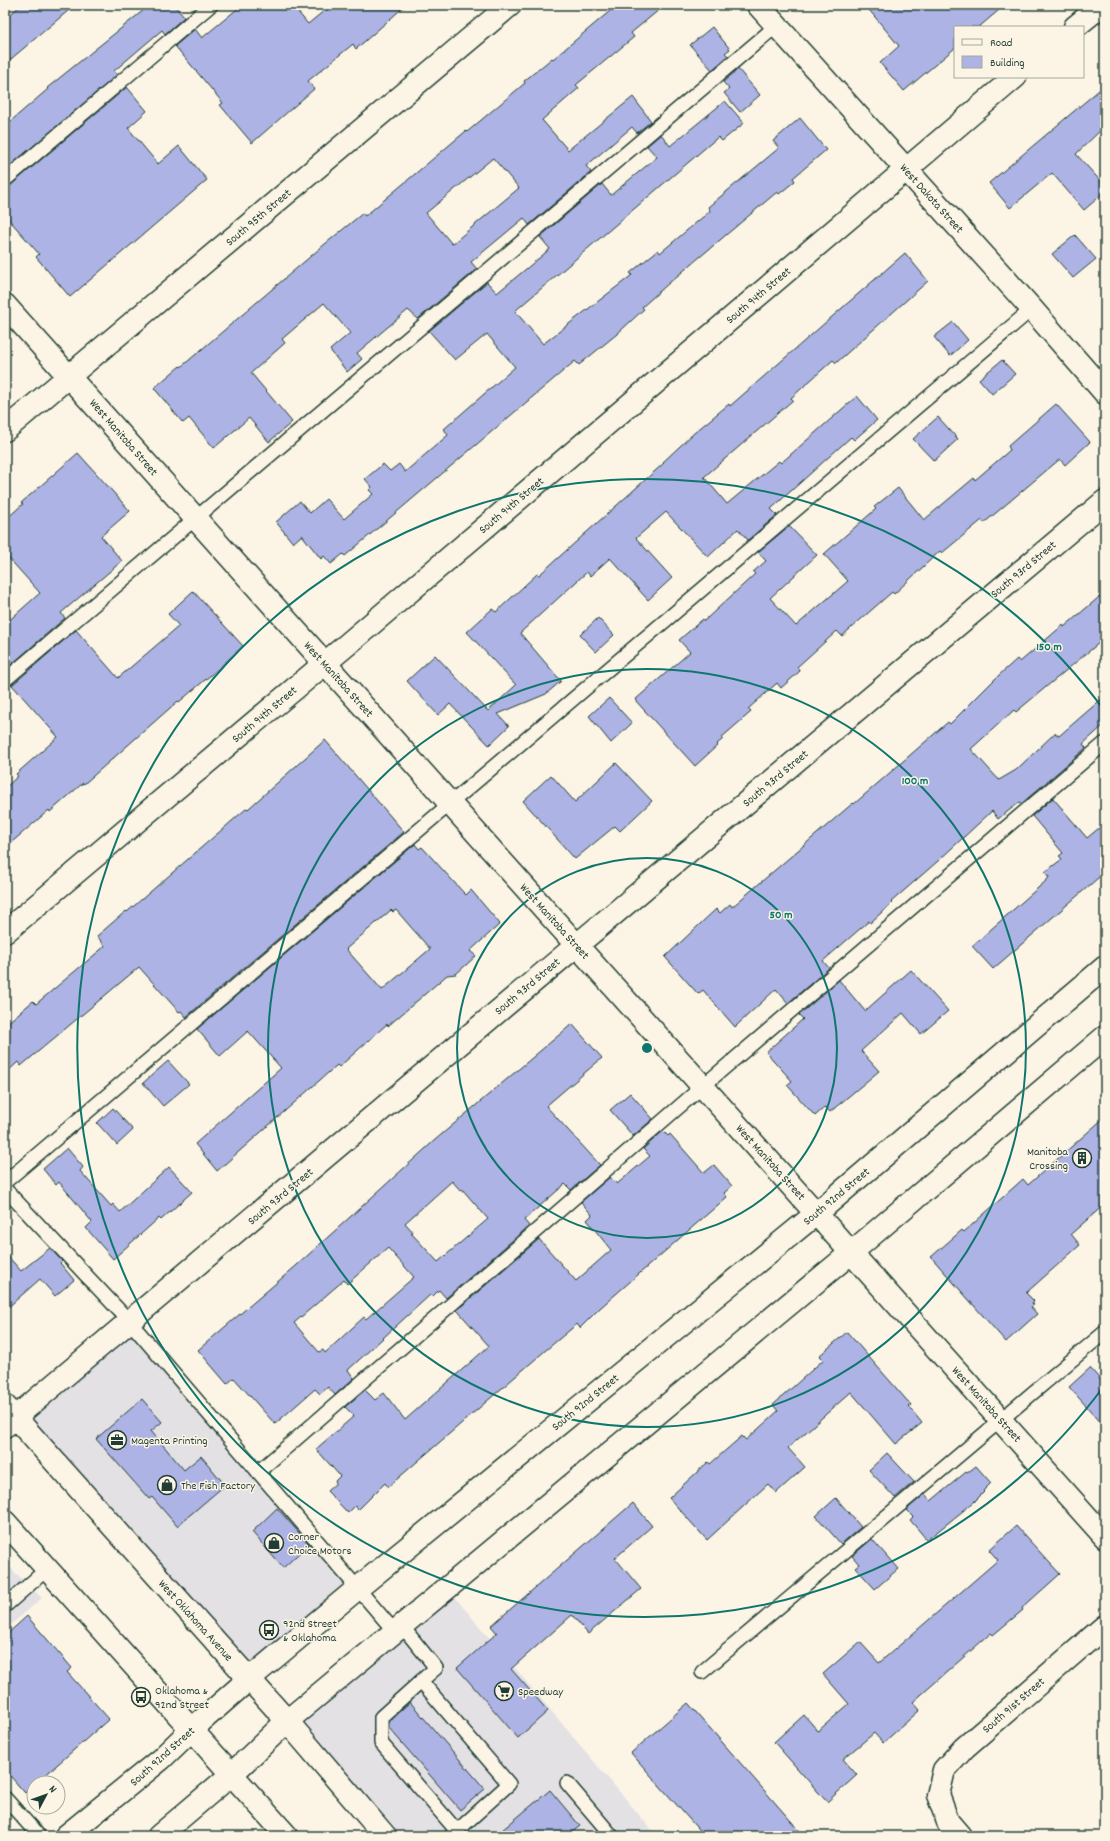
<svg xmlns="http://www.w3.org/2000/svg" width="1110" height="1841" font-family="Dekko,sans-serif">
<style>
.built{fill:#e4e1e5}
.building{fill:#adb3e4;stroke:#1f3d34;fill-rule:evenodd}
.lines{fill:none;stroke-linecap:round;stroke-linejoin:round}
.lane-casing{stroke:#1f3d34;stroke-width:16}
.street-casing{stroke:#1f3d34;stroke-width:25}
.secondary-casing{stroke:#1f3d34;stroke-width:25}
.lane{stroke:#fcf5e5;stroke-width:13}
.street{stroke:#fcf5e5;stroke-width:22}
.secondary{stroke:#fcf5e5;stroke-width:22}
.ring{fill:none;stroke:#0f766e;stroke-width:2}
.labels{text-anchor:middle;stroke-width:3;stroke-linejoin:round;paint-order:stroke}
.street-label{font-size:12px;fill:#1f3d34;stroke:#fcf5e5}
.poi-label{font-size:12px;fill:#1f3d34;stroke:#fcf5e5;text-anchor:start}
.centre{fill:#0f766e;stroke:#fcf5e5;stroke-width:2}
.ring-label{font-size:12px;text-anchor:middle;font-weight:bold;fill:#0f766e;stroke:#fcf5e5;stroke-width:3;stroke-linejoin:round;paint-order:stroke}
</style>
<rect width="100%" height="100%" fill="#fcf5e5"/>
<filter id="ink" filterUnits="userSpaceOnUse"><feTurbulence type="fractalNoise" baseFrequency=".025" numOctaves="2"/><feDisplacementMap in="SourceGraphic" scale="8" xChannelSelector="R" yChannelSelector="G"/><feConvolveMatrix kernelMatrix="1 2 1 2 8 2 1 2 1" color-interpolation-filters="sRGB"/></filter>
<g filter="url(#ink)">
<g class="built">
<polygon points="130,1322 358,1588 249,1679 15,1417"/>
<polygon points="5,1563 42,1598 5,1630"/>
<polygon points="448,1589 657,1836 385,1836 287,1721"/>
</g>
<g class="building">
<polygon points="21,5 75,5 5,64 5,19"/>
<polygon points="150,5 174,5 184,17 165,34 162,30 114,71 117,75 5,170 5,126 48,89 47,88"/>
<polygon points="242,5 292,5 308,24 331,5 406,5 356,49 353,44 308,81 314,89 252,143 220,105 223,103 175,46 195,29 202,38"/>
<path d="M617 5H665L631 33 634 37 576 85 579 88 542 120 568 150 633 97 651 121 637 133 632 127 586 166 591 172 529 225 524 218 471 262 477 269 418 319 408 310 357 353 362 359 347 372 330 350 350 333 324 303 282 339 285 343 251 373 292 422 269 442 249 418 214 448 189 418 183 423 154 388 180 366 181 367 325 244 363 213 365 216 466 131 467 132 525 83 524 81 545 64 552 58 553 59ZM493 158 519 188 452 244 426 213Z"/>
<polygon points="865,5 1005,5 979,27 955,27 955,48 904,91 880,63 899,46"/>
<polygon points="712,27 730,49 725,53 728,56 712,70 690,45"/>
<polygon points="738,69 760,95 740,112 724,93 729,89 723,82"/>
<polygon points="1105,85 1105,126 1076,154 1105,186 1105,192 1084,210 1052,173 1010,208 989,183"/>
<polygon points="127,87 147,111 128,128 158,164 179,146 207,180 70,297 36,257 39,254 5,215 5,188 10,186"/>
<polygon points="725,101 744,123 722,141 718,137 515,311 543,344 632,275 630,273 658,250 660,253 710,211 708,207 779,148 773,141 800,118 826,150 793,178 795,181 779,194 777,192 669,283 642,307 644,309 617,334 579,365 575,361 345,556 343,554 331,564 324,556 321,559 302,535 293,543 276,522 300,501 310,513 326,499 344,519 373,494 369,490 372,487 365,479 383,464 390,471 399,464 405,472 448,435 444,429 515,367 487,334 455,360 429,331 487,282 497,293 550,249 540,237 602,184 611,195 657,157 647,146 661,134 670,146"/>
<polygon points="1075,235 1096,259 1073,278 1052,254"/>
<polygon points="905,253 928,281 836,363 833,360 791,398 793,400 704,477 727,504 779,461 781,463 857,396 877,420 854,440 851,437 771,509 777,515 748,540 738,529 708,557 666,512 636,538 672,578 648,600 610,558 590,576 587,572 520,633 561,681 546,694 498,714 509,726 489,745 450,704 438,715 407,681 435,655 488,711 516,685 467,632 492,609 496,612 537,574 539,575 664,463 663,462 694,433 729,404 730,406"/>
<polygon points="953,322 968,340 950,356 934,337"/>
<polygon points="1002,360 1015,374 992,394 979,379"/>
<polygon points="1056,404 1090,442 1065,465 1060,459 984,523 982,520 942,553 940,551 894,594 892,592 842,636 837,631 797,667 800,671 781,688 777,683 748,709 751,712 721,738 723,739 717,744 718,745 695,766 635,700 690,652 679,640 703,619 704,621 755,574 753,572 766,561 758,552 789,526 817,555 770,598 796,626 848,581 824,554 876,509 874,507 898,488 924,520 974,478 975,480 1010,450 1008,446"/>
<polygon points="938,417 958,439 934,461 913,439"/>
<polygon points="78,453 130,511 101,536 122,561 61,613 65,618 5,670 5,624 40,593 5,554 5,520 23,504 21,503"/>
<polygon points="193,591 243,646 218,669 179,702 178,701 84,784 83,783 50,812 49,810 5,848 5,788 18,776 16,774 58,737 12,685 76,630 118,678 179,626 168,614"/>
<polygon points="1105,592 1105,638 1016,712 1014,710 971,749 999,780 1016,770 1055,733 1059,736 1105,696 1105,724 1083,744 1086,748 1021,804 1020,802 998,819 992,811 938,861 891,902 892,903 870,923 869,921 823,961 829,968 788,1003 776,989 735,1027 703,990 698,994 665,957 716,909 720,913 730,904 732,907 853,803 854,804 948,722 950,724 998,676 1017,659 1020,662 1063,625 1064,627"/>
<polygon points="598,618 614,635 596,652 580,635"/>
<polygon points="609,698 632,723 611,743 589,716"/>
<polygon points="325,740 404,832 186,1017 181,1011 179,1012 139,967 21,1066 18,1062 5,1074 5,1025 33,1001 36,1004 105,946 97,936 126,911 127,912 247,808 248,809"/>
<polygon points="616,763 652,801 620,831 615,826 575,859 523,801 551,775 575,802"/>
<polygon points="1053,798 1087,838 1105,823 1105,872 993,969 972,946 1047,880 1049,877 1045,872 1062,859 1059,856 1063,853 1032,816"/>
<path d="M415 844 419 849 422 847 463 892 466 895 471 890 500 924 470 951 476 956 456 974 447 975 388 1026 387 1024 339 1067 337 1065 217 1171 195 1144 281 1068 248 1031 220 1056 197 1029ZM391 910 393 912 396 910 430 949 382 990 346 949Z"/>
<polygon points="911,970 948,1011 921,1034 903,1013 861,1051 879,1071 830,1112 825,1107 815,1116 787,1085 792,1081 766,1052 803,1019 799,1015 839,980 865,1011"/>
<path d="M572 1024 602 1058 546 1106 600 1165 571 1190 565 1184 524 1220 529 1226 446 1298 439 1290 432 1297 430 1295 348 1370 354 1378 335 1395 328 1387 320 1394 315 1389 275 1424 234 1378 227 1384 198 1350 296 1266 435 1140ZM452 1181 461 1191 462 1189 488 1219 438 1262 411 1233 413 1232 405 1223ZM388 1248 414 1277 366 1319 364 1317 325 1353 323 1350 319 1352 294 1323 344 1280 347 1284Z"/>
<polygon points="168,1061 189,1084 163,1106 143,1083"/>
<polygon points="630,1093 653,1119 633,1136 610,1110"/>
<polygon points="113,1108 133,1130 117,1145 97,1123"/>
<polygon points="1105,1117 1105,1204 1071,1234 1080,1245 1026,1293 1034,1301 1032,1303 1034,1305 1031,1307 1037,1314 1006,1342 931,1257 962,1230 964,1232 1023,1179 1028,1185"/>
<polygon points="663,1131 668,1136 670,1134 704,1173 714,1165 732,1186 724,1193 727,1197 600,1308 580,1328 577,1324 546,1350 388,1487 385,1483 358,1510 355,1506 348,1513 327,1491 336,1483 335,1481 340,1476 316,1449 354,1416 345,1407 365,1390 375,1400 384,1393 405,1420 489,1346 457,1310 539,1239 576,1281 611,1250 587,1220 592,1215 581,1202 610,1177 617,1184 650,1156 643,1149"/>
<polygon points="67,1148 83,1167 80,1171 111,1206 113,1204 120,1212 169,1167 192,1192 161,1220 159,1218 113,1259 86,1228 92,1222 59,1182 56,1185 43,1169"/>
<polygon points="50,1248 62,1261 60,1263 74,1280 55,1296 40,1279 5,1310 5,1253 21,1271"/>
<polygon points="847,1332 911,1405 909,1407 922,1423 896,1444 851,1392 788,1448 805,1467 776,1493 768,1484 707,1540 669,1498 708,1462 710,1464 742,1436 746,1440 778,1411 773,1405 823,1360 819,1356"/>
<polygon points="1090,1368 1105,1385 1105,1427 1069,1387"/>
<polygon points="142,1399 162,1422 151,1431 184,1470 201,1456 225,1485 177,1526 152,1497 149,1499 96,1439"/>
<polygon points="887,1453 914,1482 895,1498 869,1470"/>
<polygon points="976,1466 991,1483 983,1491 984,1492 974,1502 927,1540 910,1520 913,1517 906,1510 925,1494 931,1501 966,1472 967,1473"/>
<polygon points="836,1498 861,1527 841,1544 816,1516"/>
<polygon points="633,1503 652,1526 615,1558 641,1589 588,1634 572,1615 511,1669 548,1711 518,1738 457,1668 497,1633 491,1626"/>
<polygon points="277,1508 309,1544 283,1568 252,1532"/>
<polygon points="1016,1526 1060,1574 1022,1608 1023,1610 993,1635 991,1633 913,1702 920,1710 883,1743 874,1733 843,1759 857,1775 827,1802 774,1742 804,1715 818,1731 849,1704 823,1674 860,1642 879,1663 998,1560 989,1550"/>
<polygon points="872,1539 898,1569 875,1589 855,1567 859,1564 852,1556"/>
<polygon points="27,1616 72,1668 67,1672 109,1719 25,1793 5,1770 5,1636"/>
<polygon points="410,1702 485,1789 460,1810 389,1728 389,1721"/>
<polygon points="688,1703 804,1836 704,1836 631,1753"/>
<polygon points="550,1790 580,1826 567,1836 495,1836"/>
</g>
<g class="lines">
<g class="lane-casing">
<g id="lane">
<polyline points="5,180 211,5"/>
<polyline points="5,680 776,26"/>
<polyline points="5,1182 1032,309"/>
<polyline points="5,1189 130,1322 395,1632"/>
<polyline points="258,1472 703,1086 1105,743"/>
<polyline points="5,1606 47,1569"/>
<polyline points="402,1626 436,1668 421,1681"/>
<polyline points="702,1672 1105,1332"/>
<polyline points="567,1783 612,1836"/>
<polyline points="5,1798 39,1836"/>
<polyline points="451,1836 457,1831 509,1784 421,1681 381,1717 381,1743 457,1831"/>
</g>
</g>
<g class="street-casing">
<g id="street">
<polyline points="758,5 1032,309 1105,393"/>
<polyline points="1075,27 1102,5"/>
<polyline points="5,305 1105,1537"/>
<polyline points="5,430 510,5"/>
<polyline points="5,932 349,643 1015,77"/>
<polyline points="5,1426 1105,501"/>
<polyline points="960,1836 948,1822 938,1795 944,1770 964,1748 1105,1626"/>
</g>
</g>
<g class="secondary-casing">
<g id="secondary">
<polyline points="5,1406 287,1721 385,1836"/>
<polyline points="5,1522 287,1836"/>
<polyline points="66,1836 161,1759 191,1730 249,1679 358,1588 817,1213 1105,967"/>
<polyline points="159,1836 232,1774 287,1721 852,1252 1105,1037"/>
</g>
</g>
<use href="#lane" class="lane"/>
<use href="#street" class="street"/>
<use href="#secondary" class="secondary"/>
</g>
</g>
<g class="ring">
<circle cx="647" cy="1048" r="190"/>
<circle cx="647" cy="1048" r="379"/>
<path d="M1104 1386A569 569 0 1 1 1104 710"/>
</g>
<defs>
<g id="building-ring" transform="scale(1)"><circle r="9.5" fill="#fcf5e5" stroke="#1f3d34" stroke-width="1.5"/><path d="M-4-6H4V6H1V3H-1V6H-4ZM-2.5-4.3h1.7v1.8h-1.7ZM.8-4.3h1.7v1.8H.8ZM-2.5-1h1.7V.8h-1.7ZM.8-1h1.7V.8H.8Z" fill="#1f3d34"/></g>
<g id="office-ring" transform="scale(1)"><circle r="9.5" fill="#fcf5e5" stroke="#1f3d34" stroke-width="1.5"/><path d="M-6-3h4V-5.5h4V-3h4V5H-6ZM-1-4.5V-3h2v-1.5ZM-6 0V1H6V0Z" fill="#1f3d34"/></g>
<g id="shop-ring" transform="scale(1)"><circle r="9.5" fill="#fcf5e5" stroke="#1f3d34" stroke-width="1.5"/><path d="M-5-2.5h2.3a2.7 3.5 0 0 1 5.4 0H5L5.5 6h-11ZM-1.5-2.5h3a1.5 2.3 0 0 0-3 0Z" fill="#1f3d34"/></g>
<g id="bus-ring" transform="scale(1)"><circle r="9.5" fill="#fcf5e5" stroke="#1f3d34" stroke-width="1.5"/><path d="M-5-6H5V4H4V6H2V4H-2V6H-4V4H-5ZM-3.5-4V0h7V-4ZM-3.5 1.2v1.5H-2V1.2ZM2 1.2v1.5H3.5V1.2Z" fill="#1f3d34"/></g>
<g id="supermarket-ring" transform="scale(1)"><circle r="9.5" fill="#fcf5e5" stroke="#1f3d34" stroke-width="1.5"/><path d="M-6-5.5h2.5l.6 2H6L4.5 2H-2.5L-4.4-4H-6ZM-1.5 3.2a1.3 1.3 0 1 0 .1 0ZM3 3.2a1.3 1.3 0 1 0 .1 0Z" fill="#1f3d34"/></g>
</defs>
<g fill-rule="evenodd">
<use href="#building-ring" x="1082" y="1158"/>
<use href="#office-ring" x="117" y="1440"/>
<use href="#shop-ring" x="167" y="1485"/>
<use href="#shop-ring" x="274" y="1543"/>
<use href="#bus-ring" x="269" y="1630"/>
<use href="#supermarket-ring" x="504" y="1691"/>
<use href="#bus-ring" x="141" y="1697"/>
</g>
<g class="labels">
<g class="street-label">
<text transform="translate(932 198) rotate(48)" y="4">West Dakota Street</text>
<text transform="translate(258 217) rotate(-40)" y="4">South 95th Street</text>
<text transform="translate(758 295) rotate(-40)" y="4">South 94th Street</text>
<text transform="translate(124 437) rotate(49)" y="4">West Manitoba Street</text>
<text transform="translate(511 505) rotate(-40)" y="4">South 94th Street</text>
<text transform="translate(1023 569) rotate(-40)" y="4">South 93rd Street</text>
<text transform="translate(339 679) rotate(48)" y="4">West Manitoba Street</text>
<text transform="translate(264 714) rotate(-40)" y="4">South 94th Street</text>
<text transform="translate(775 778) rotate(-40)" y="4">South 93rd Street</text>
<text transform="translate(555 921) rotate(48)" y="4">West Manitoba Street</text>
<text transform="translate(527 986) rotate(-40)" y="4">South 93rd Street</text>
<text transform="translate(771 1162) rotate(48)" y="4">West Manitoba Street</text>
<text transform="translate(280 1196) rotate(-40)" y="4">South 93rd Street</text>
<text transform="translate(836 1196) rotate(-40)" y="4">South 92nd Street</text>
<text transform="translate(585 1402) rotate(-39)" y="4">South 92nd Street</text>
<text transform="translate(987 1404) rotate(48)" y="4">West Manitoba Street</text>
<text transform="translate(196 1620) rotate(48)" y="4">West Oklahoma Avenue</text>
<text transform="translate(1013 1705) rotate(-41)" y="4">South 91st Street</text>
<text transform="translate(162 1756) rotate(-42)" y="4">South 92nd Street</text>
</g>
<g class="poi-label">
<text x="1068" y="1155" text-anchor="end">Manitoba<tspan x="1068" dy="14">Crossing</tspan></text>
<text x="131" y="1444">Magenta Printing</text>
<text x="181" y="1489">The Fish Factory</text>
<text x="288" y="1540">Corner<tspan x="288" dy="14">Choice Motors</tspan></text>
<text x="283" y="1627">92nd Street<tspan x="283" dy="14">&amp; Oklahoma</tspan></text>
<text x="155" y="1694">Oklahoma &amp;<tspan x="155" dy="14">92nd Street</tspan></text>
<text x="518" y="1695">Speedway</text>
</g>
</g>
<circle cx="647" cy="1048" r="6" class="centre"/>
<g class="ring-label">
<text x="1049" y="650">150 m</text>
<text x="915" y="784">100 m</text>
<text x="781" y="918">50 m</text>
</g>
<rect width="1110" height="1841" fill="none" stroke="#fcf5e5" stroke-width="20"/>
<rect x="10" y="10" width="1090" height="1821" fill="none" stroke="#1f3d34" stroke-width="1.5" filter="url(#ink)"/>
<rect x="954" y="26" width="130" height="52" fill="#fcf5e5" stroke="#a4ab9e"/>
<rect x="962" y="39" width="20" height="6" fill="#fcf5e5" stroke="#a4ab9e"/>
<text x="990" y="46" font-size="12" fill="#1f3d34">Road</text>
<rect x="962" y="56" width="20" height="12" fill="#adb3e4" stroke="#a4ab9e"/>
<text x="990" y="66" font-size="12" fill="#1f3d34">Building</text>
<g transform="translate(46 1795) rotate(49)"><circle r="19" fill="#fcf5e5" stroke="#a4ab9e"/>
<path d="M0-3L7 15L0 10L-7 15Z" fill="#1f3d34"/>
<text y="-6" font-size="11" font-weight="bold" text-anchor="middle" fill="#1f3d34">N</text>
</g>
</svg>
